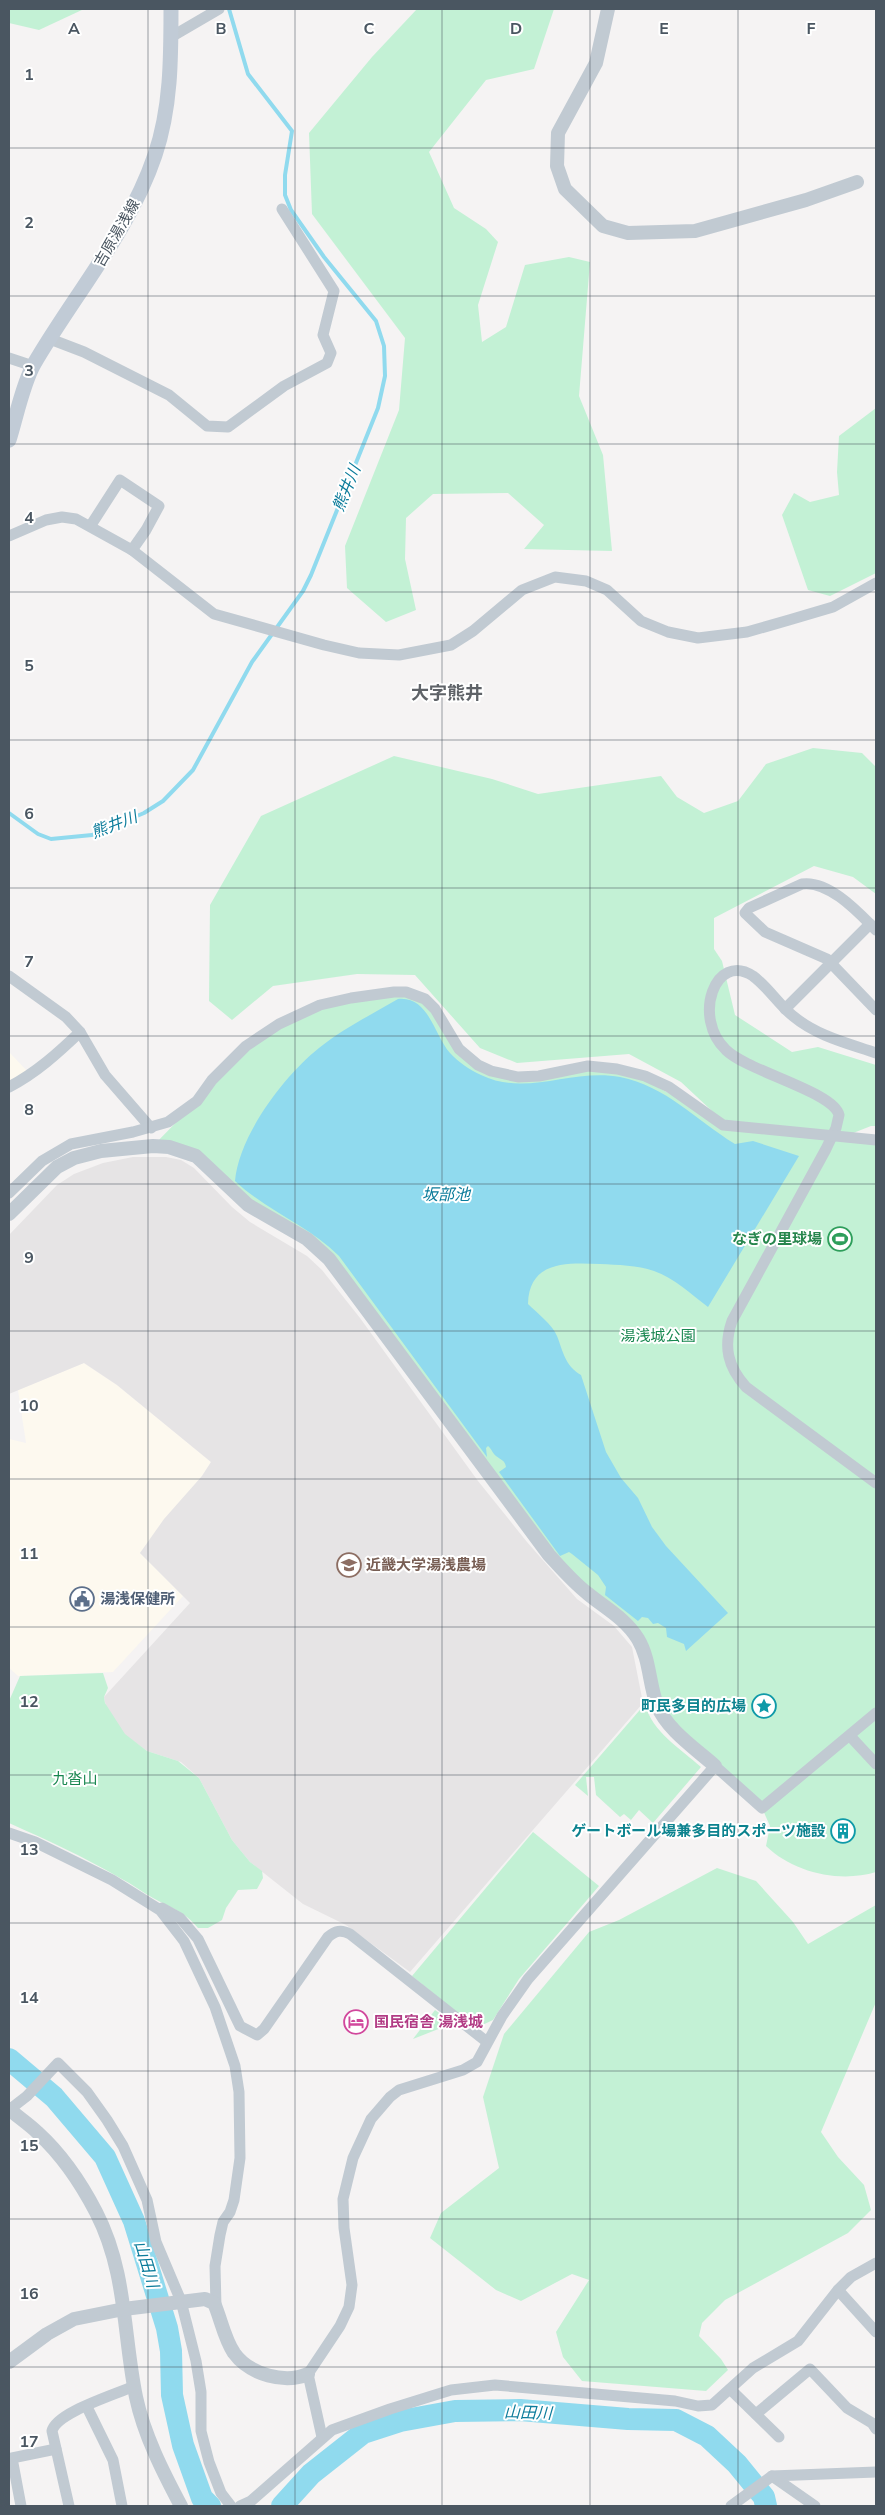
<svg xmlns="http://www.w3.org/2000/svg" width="885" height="2515" font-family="'Nunito Sans','Noto Sans JP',sans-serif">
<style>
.commercial{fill:#fdf9ef}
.education{fill:#e6e4e5}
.green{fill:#c3f1d5}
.water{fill:#90daee}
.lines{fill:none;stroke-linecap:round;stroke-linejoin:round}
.stream{stroke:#90daee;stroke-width:4}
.river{stroke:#90daee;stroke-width:22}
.minor{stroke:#c1cad2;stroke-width:11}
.tertiary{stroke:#c1cad2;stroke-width:14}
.secondary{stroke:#c1cbd6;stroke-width:15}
.grid{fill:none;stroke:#4a5661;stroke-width:1;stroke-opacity:0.55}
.labels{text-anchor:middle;stroke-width:4;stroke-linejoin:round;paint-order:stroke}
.street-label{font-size:15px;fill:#4a5661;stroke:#fff}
.leisure-label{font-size:15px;font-weight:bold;fill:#27864d;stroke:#fff;text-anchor:end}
.park-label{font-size:15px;fill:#17864f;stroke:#fff}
.education-label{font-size:15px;font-weight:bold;fill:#785e54;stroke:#fff;text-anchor:start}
.service-label{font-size:15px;font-weight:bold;fill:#4e5e75;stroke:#fff;text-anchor:start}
.culture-label{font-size:15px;font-weight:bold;fill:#0d838f;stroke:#fff;text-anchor:end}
.hotel-label{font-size:15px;font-weight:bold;fill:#b23c85;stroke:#fff;text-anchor:start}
.water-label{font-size:16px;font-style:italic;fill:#0c7c9b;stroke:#fff}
.quarter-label{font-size:18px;font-weight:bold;fill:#5f6368;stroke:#fff}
.grid-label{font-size:16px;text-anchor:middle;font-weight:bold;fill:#4a5661;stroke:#fff;stroke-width:4;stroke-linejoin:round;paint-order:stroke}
</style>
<rect width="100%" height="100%" fill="#f5f3f3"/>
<g class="commercial">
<polygon points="9,1052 29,1073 9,1085"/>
<polygon points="84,1363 117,1385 211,1462 202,1476 140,1553 183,1596 113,1672 18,1676 9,1668 9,1439 26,1443 18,1390"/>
</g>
<polygon class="education" points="133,1157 166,1157 181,1160 194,1168 232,1207 250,1222 307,1256 322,1270 360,1318 478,1481 527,1542 577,1599 614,1626 632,1647 643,1703 410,1972 346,1925 303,1904 250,1862 232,1840 199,1778 181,1762 147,1751 125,1735 106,1707 104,1697 190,1603 140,1553 164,1519 202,1476 211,1462 117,1385 84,1363 9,1394 9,1235 57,1185 74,1174 103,1163"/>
<g class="green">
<polygon points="9,9 84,9 39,30 9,23"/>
<polygon points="417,9 554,9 534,69 486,80 429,152 454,208 486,229 498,242 478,305 482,342 506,327 525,265 569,257 590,262 579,396 603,455 612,551 524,549 544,525 508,493 433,494 406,518 405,559 416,610 386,622 347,588 345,546 399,410 405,338 312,214 309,133 372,57"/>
<polygon points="876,408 876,573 830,596 808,590 782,515 794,493 810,502 839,495 837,472 839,436"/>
<path d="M813 748 862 753 876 767V894L853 877 814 866 714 918V949L722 961 735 1015 792 1052 818 1047 876 1065V1126H871L843 1137 876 1140V1872C840 1883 794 1873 766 1846L770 1826 762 1808 668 1724 644 1651 585 1592 329 1259 265 1216 208 1166 153 1146 197 1101 228 1062 301 1013 378 993 425 999 459 1049 504 1075 572 1068 630 1072 727 1125 681 1082 629 1054 517 1063 480 1048 415 975 357 974 273 986 232 1020 209 1001 210 905 261 816 394 756 492 779 538 794 661 776 677 797 704 813 738 801 766 764Z"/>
<path d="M103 1673 108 1688 104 1697 105 1703 125 1734 147 1751 178 1761 199 1778 232 1840 250 1862 262 1871 263 1878 257 1889 238 1890 226 1908 222 1920 208 1928H198C184 1911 171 1908 153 1898 142 1892 132 1884 120 1878 84 1857 47 1840 9 1823V1701L20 1676Z"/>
<path d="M645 1704C652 1732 681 1749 701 1767L653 1823 639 1810 631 1820 624 1814 620 1817 596 1795 594 1777H586L588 1796 575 1785Z"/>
<polygon points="533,1832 599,1886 519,1979 493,2020 476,2028 412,1976"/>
<polygon points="717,1868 756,1881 793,1922 808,1944 876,1905 876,2002 821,2132 838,2157 864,2185 871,2210 848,2233 725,2300 702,2323 699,2336 721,2359 728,2370 706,2391 582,2381 563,2357 556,2332 589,2280 572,2274 521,2301 496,2290 430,2238 441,2213 499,2168 483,2097 504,2034 589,1932 619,1920"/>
<polygon points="435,2010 449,2020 441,2028 413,2039"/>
</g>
<path class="water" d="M398 999C429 996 434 1035 450 1053 458 1062 470 1070 481 1075 526 1097 573 1068 620 1077 666 1086 696 1120 735 1144L753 1141 799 1156 708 1307C691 1294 674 1278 654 1271 637 1265 618 1265 600 1264 568 1263 529 1260 528 1304 537 1313 552 1324 557 1336 563 1351 565 1366 581 1375L606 1452 621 1478 638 1498 652 1527 666 1546 728 1613 686 1651 684 1644 667 1637 666 1628 658 1623 653 1624 648 1618 642 1617 638 1621 605 1595 606 1587 598 1575 572 1554 569 1552 560 1556 499 1472 506 1467C505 1460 501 1460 496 1456 492 1453 492 1449 488 1446L486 1448 487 1457 339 1256C309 1226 267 1211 235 1181 239 1135 284 1076 319 1048 344 1028 371 1015 398 999Z"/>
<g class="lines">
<polyline class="stream" points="9,813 38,834 51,839 92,835 144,813 163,801 193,770 252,662 303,591 311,575 378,408 385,376 384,346 376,321 324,257 291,210 285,195 285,175 292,131 248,74 229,9"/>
<g class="river">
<polyline points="9,2059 54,2097 105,2157 134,2221 167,2328 171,2351 172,2395 183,2445 202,2498 210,2506"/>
<polyline points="282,2506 311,2474 363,2433 400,2421 455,2411 520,2410 628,2419 676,2420 707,2436 737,2464 764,2497 766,2506"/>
</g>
<g class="minor">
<polyline points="171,37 219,9"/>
<polyline points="50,339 84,352 169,395 207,426 228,427 284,386 327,363 331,353 323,335 334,291 282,209"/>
<polyline points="9,358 33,366"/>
<polyline points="91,525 120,480 159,506 146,530 132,550"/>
<polyline points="9,536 46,520 62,517 76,519 132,550 214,614 324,645 359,653 399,655 451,645 473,631 522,590 555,577 586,581 607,590 641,621 668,632 698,638 747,632 789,620 833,607 876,583"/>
<path d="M876 930C859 913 829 880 802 884L749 908 745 913 765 932 827 959 876 1010"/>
<polyline points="9,976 66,1017 80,1032 105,1075 151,1128"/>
<polyline points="785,1009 870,924"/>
<path d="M876 1053C847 1043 817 1036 793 1016 779 1005 768 987 753 976 715 951 692 1018 726 1050 747 1071 834 1092 839 1115L836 1128 826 1149 732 1321C723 1347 728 1367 746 1387L876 1483"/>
<path d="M9 1087C36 1073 58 1053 80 1032"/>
<polyline points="9,1193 42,1161 71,1144 133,1132 168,1122 197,1101 212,1080 246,1046 279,1024 320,1005 351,998 394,992 406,992 425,999 435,1009 459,1049 478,1065 491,1071 518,1077 539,1076 588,1066 617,1069 645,1076 669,1087 723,1125 876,1140"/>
<polyline points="850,1736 876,1764"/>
<polyline points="9,1833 35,1842 112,1880 160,1910 184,1941 215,2007 235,2066 239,2092 240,2158 234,2200 230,2212 223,2222 220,2235 215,2266 216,2307"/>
<path d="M162 1908 180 1918 198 1939 240 2026 257 2035 264 2029 328 1937C335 1931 341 1929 350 1934L487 2042"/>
<polyline points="9,2110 27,2096 58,2063 87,2092 107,2120 123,2146 147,2200 156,2242 181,2301 196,2361 201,2392 201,2431 209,2462 221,2493 231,2506"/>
<polyline points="838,2290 876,2332"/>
<polyline points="730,2389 779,2437"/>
<polyline points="87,2407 113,2460 122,2506"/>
<polyline points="756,2414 810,2369 847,2408 872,2423 876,2429"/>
<polyline points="322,2437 308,2374 340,2326 349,2307 352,2285 344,2228 343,2199 353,2158 371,2119 390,2097 399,2090 463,2070 477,2062 502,2016 528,1979 715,1766 762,1808 876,1713"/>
<polyline points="772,2476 815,2506"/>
<polyline points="21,2506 12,2458 56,2449"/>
<path d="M69 2506 52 2431C57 2412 115 2395 134 2386"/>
<polyline points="240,2506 251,2501 332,2430 390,2409 451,2390 495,2385 675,2401 698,2406 712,2405 753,2368 798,2341 838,2290 851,2277 876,2263"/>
<polyline points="731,2506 772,2476 876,2472"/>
</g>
<g class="tertiary">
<polyline points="608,9 596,63 558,133 557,166 565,189 603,226 628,233 695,231 806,200 857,182"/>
<path d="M9 1214 57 1167 74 1158 101 1151 153 1146 169 1147 196 1156 248 1205 307 1239 329 1259 549 1555C561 1568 573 1582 587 1593 605 1608 625 1618 638 1639 650 1659 649 1684 657 1705 667 1730 696 1749 715 1766"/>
<path d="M9 2109C18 2117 29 2124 38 2133 61 2154 82 2185 96 2212 127 2272 123 2334 136 2397 144 2435 163 2472 181 2506"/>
<path d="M9 2362 47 2334 74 2319 124 2309 205 2299 214 2303C221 2319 224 2338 234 2353 250 2375 285 2384 308 2374"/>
</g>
<path class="secondary" d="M9 440C16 418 23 383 34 364 74 295 129 232 155 155 171 108 171 58 171 9"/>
</g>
<path class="grid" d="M148 9V2506M295 9V2506M442 9V2506M590 9V2506M738 9V2506M9 148H876M9 296H876M9 444H876M9 592H876M9 740H876M9 888H876M9 1036H876M9 1184H876M9 1331H876M9 1479H876M9 1627H876M9 1775H876M9 1923H876M9 2071H876M9 2219H876M9 2367H876"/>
<defs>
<g id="stadium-ring" transform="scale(1.25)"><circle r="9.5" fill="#fff" stroke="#2e9e5b" stroke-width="1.5"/><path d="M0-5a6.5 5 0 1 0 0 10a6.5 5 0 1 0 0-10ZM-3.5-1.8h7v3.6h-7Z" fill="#2e9e5b"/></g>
<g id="university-ring" transform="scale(1.25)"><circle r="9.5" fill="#fff" stroke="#8d6e63" stroke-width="1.5"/><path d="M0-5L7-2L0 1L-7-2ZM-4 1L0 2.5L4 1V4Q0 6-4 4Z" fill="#8d6e63"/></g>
<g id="civic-ring" transform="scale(1.25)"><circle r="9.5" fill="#fff" stroke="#5c6f8a" stroke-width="1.5"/><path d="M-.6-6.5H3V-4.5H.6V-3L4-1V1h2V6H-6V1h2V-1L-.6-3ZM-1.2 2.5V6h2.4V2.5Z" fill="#5c6f8a"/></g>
<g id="sight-ring" transform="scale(1.25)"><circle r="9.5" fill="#fff" stroke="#0f9aa8" stroke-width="1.5"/><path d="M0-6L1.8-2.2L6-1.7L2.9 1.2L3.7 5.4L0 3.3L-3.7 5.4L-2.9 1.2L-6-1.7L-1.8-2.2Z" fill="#0f9aa8"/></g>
<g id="building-ring" transform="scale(1.25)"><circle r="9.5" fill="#fff" stroke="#0f9aa8" stroke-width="1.5"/><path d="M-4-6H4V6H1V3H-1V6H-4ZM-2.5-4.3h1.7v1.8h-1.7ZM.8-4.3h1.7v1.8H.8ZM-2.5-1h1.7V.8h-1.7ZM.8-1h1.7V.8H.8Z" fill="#0f9aa8"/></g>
<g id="hotel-ring" transform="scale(1.25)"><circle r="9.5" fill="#fff" stroke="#d1479c" stroke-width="1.5"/><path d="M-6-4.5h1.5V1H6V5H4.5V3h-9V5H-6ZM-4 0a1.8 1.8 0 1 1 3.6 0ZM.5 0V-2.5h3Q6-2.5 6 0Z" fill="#d1479c"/></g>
</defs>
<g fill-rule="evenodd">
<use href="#stadium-ring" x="840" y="1239"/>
<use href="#university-ring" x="349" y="1565"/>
<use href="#civic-ring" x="82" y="1599"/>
<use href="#sight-ring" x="764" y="1706"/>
<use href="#building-ring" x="843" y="1831"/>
<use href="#hotel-ring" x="356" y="2022"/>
</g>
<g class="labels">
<g class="street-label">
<text transform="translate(117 233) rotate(-60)" y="5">吉原湯浅線</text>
</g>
<g class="leisure-label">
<text x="822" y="1244">なぎの里球場</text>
</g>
<g class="park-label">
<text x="658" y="1341">湯浅城公園</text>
<text x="75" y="1784">九沓山</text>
</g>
<g class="education-label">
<text x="366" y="1570">近畿大学湯浅農場</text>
</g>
<g class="service-label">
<text x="100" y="1604">湯浅保健所</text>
</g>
<g class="culture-label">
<text x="746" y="1711">町民多目的広場</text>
<text x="826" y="1836">ゲートボール場兼多目的スポーツ施設</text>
</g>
<g class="hotel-label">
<text x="374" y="2027">国民宿舎 湯浅城</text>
</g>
<g class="water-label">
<text transform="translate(346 488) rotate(-68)" y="6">熊井川</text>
<text transform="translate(114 824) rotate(-21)" y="6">熊井川</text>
<text x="446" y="1200">坂部池</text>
<text transform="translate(147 2264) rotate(73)" y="6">山田川</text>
<text transform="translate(528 2412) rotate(2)" y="6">山田川</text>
</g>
<g class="quarter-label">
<text x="447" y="699">大字熊井</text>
</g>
</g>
<g class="grid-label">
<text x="74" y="34">A</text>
<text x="221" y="34">B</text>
<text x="369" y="34">C</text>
<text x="516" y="34">D</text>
<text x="664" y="34">E</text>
<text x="811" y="34">F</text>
<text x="29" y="80">1</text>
<text x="29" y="228">2</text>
<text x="29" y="376">3</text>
<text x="29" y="523">4</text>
<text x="29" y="671">5</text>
<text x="29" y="819">6</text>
<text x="29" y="967">7</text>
<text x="29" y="1115">8</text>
<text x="29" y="1263">9</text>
<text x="29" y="1411">10</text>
<text x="29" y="1559">11</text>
<text x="29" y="1707">12</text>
<text x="29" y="1855">13</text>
<text x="29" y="2003">14</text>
<text x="29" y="2151">15</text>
<text x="29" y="2299">16</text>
<text x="29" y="2447">17</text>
</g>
<rect width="885" height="2515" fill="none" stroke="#4a5661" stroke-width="20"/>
</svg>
